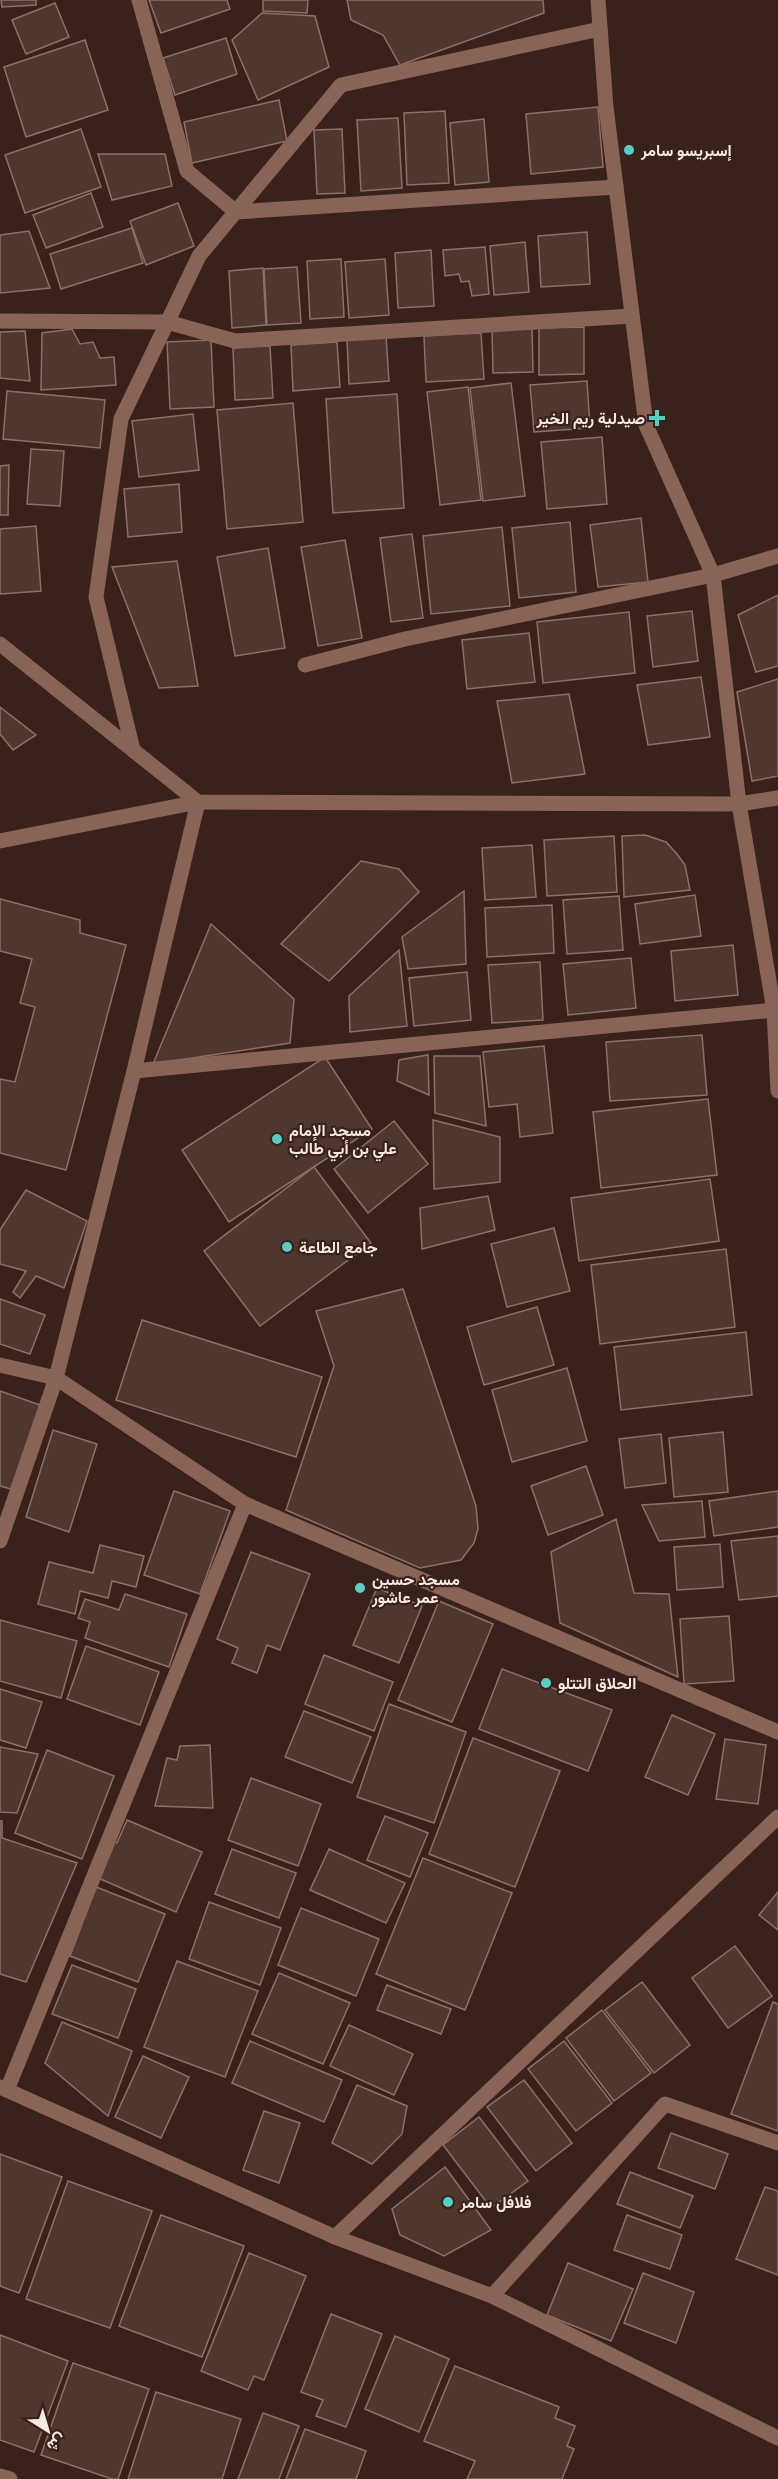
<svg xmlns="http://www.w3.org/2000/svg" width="778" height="2479" font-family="'IBM Plex Serif',Vazirmatn,serif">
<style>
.building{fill:#4f362f;stroke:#8c7068;stroke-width:1.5}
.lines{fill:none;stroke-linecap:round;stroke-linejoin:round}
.minor{stroke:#8a6357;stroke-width:15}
.tertiary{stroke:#8a6357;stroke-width:15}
.poi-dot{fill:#56cec4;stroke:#39221b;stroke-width:2}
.labels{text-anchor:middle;stroke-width:4.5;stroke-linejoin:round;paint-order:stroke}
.poi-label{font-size:16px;font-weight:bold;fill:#f8e8e3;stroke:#39221b;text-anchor:start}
</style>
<rect width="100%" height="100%" fill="#39221b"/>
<g class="building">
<polygon points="1,0 36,0 36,5 2,7"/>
<polygon points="149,0 227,0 230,9 161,33"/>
<polygon points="263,0 308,0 307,13 263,11"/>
<polygon points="347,0 543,0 544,13 400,65 383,35 351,20"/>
<polygon points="55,3 69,37 26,54 12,20"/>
<polygon points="262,13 315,16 329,67 258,100 232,40"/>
<polygon points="226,38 237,74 175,95 163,58"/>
<polygon points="85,40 108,110 26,137 4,67"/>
<polygon points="279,100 287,141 192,163 184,122"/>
<polygon points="598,107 603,167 531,174 526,114"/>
<polygon points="445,111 449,183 407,185 404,113"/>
<polygon points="398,118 402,188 361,191 357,120"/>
<polygon points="484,119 489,182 455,185 450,123"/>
<polygon points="81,129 101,187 25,213 5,155"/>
<polygon points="342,129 345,193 317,194 314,130"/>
<polygon points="98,154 165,154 172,186 112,200"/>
<polygon points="91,193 103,227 46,248 33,215"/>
<polygon points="178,203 194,246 146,265 130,221"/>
<polygon points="132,228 143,263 61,289 50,254"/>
<polygon points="29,231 50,288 0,293 0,235"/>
<polygon points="587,232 590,284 541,287 538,236"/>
<polygon points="525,242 529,292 494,295 490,246"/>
<polygon points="485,247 489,294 472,296 469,281 461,282 459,274 445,276 443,250"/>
<polygon points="431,250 434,306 398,308 395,253"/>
<polygon points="341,259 344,317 310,319 307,261"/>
<polygon points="385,259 389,315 349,318 345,262"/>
<polygon points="297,267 301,323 267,325 264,269"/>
<polygon points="263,268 266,325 232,328 229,271"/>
<polygon points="584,327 584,374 539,375 539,328"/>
<polygon points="72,329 80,344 93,342 100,358 114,357 116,385 41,390 42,333"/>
<polygon points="532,329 533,372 493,373 492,330"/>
<polygon points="25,331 30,381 0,378 0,332"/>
<polygon points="481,333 484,379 426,382 424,336"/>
<polygon points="386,336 389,381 349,384 347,339"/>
<polygon points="211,340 214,407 170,409 167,342"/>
<polygon points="337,342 340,387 293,391 291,345"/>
<polygon points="270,346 273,398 235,400 233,348"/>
<polygon points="587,381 590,428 534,432 530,385"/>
<polygon points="511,383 525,496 483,501 470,388"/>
<polygon points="468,387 481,500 440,505 427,392"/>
<polygon points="7,391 105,400 100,448 3,439"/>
<polygon points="397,394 404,508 333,513 326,399"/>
<polygon points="293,403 303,522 227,529 217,410"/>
<polygon points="193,414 199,470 139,477 132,421"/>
<polygon points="602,437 607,504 547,509 541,442"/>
<polygon points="31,449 64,451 60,506 27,504"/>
<polygon points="9,465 8,515 0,515 0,466"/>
<polygon points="179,484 182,532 128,537 124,489"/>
<polygon points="641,518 648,582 598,587 590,525"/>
<polygon points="570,522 576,592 519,598 512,528"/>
<polygon points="36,526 41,591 0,594 0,529"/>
<polygon points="502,527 510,606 431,614 423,536"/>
<polygon points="412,534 423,618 391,622 380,538"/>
<polygon points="345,540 362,638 318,646 301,547"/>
<polygon points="268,548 285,648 235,656 217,557"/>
<polygon points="177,561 198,686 159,688 112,567"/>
<polygon points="778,595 778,666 756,672 738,615"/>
<polygon points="692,611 698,661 653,667 647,616"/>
<polygon points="629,612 635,673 543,683 537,622"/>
<polygon points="529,633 535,682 467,689 462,640"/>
<polygon points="701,677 710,737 648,745 637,685"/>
<polygon points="778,679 778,776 752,781 737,692"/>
<polygon points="569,694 585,774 512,783 497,701"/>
<polygon points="0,707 36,735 13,750 0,734"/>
<polygon points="645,835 666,842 677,854 685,865 690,890 624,897 622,836"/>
<polygon points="614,836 617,892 547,896 544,840"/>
<polygon points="532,845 536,897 485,900 482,848"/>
<polygon points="361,861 399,869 419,892 329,981 281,944"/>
<polygon points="464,891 466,964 408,969 402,937"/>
<polygon points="695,895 701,936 640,944 635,904"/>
<polygon points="619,896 623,950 567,954 563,900"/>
<polygon points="0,899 80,920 80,933 126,945 66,1170 0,1153 0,1079 15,1082 35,1007 20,1003 32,959 0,951"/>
<polygon points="552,905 554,953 487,957 485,908"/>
<polygon points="211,924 294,999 290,1043 153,1064"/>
<polygon points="733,945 738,995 675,1001 671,951"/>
<polygon points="399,950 407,1026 350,1032 349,996"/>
<polygon points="631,958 636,1008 568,1015 563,964"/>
<polygon points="540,962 543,1020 492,1023 488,965"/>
<polygon points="467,972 471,1020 414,1026 409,978"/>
<polygon points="702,1035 707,1095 610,1101 606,1042"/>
<polygon points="544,1046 553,1133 520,1137 517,1104 489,1107 483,1052"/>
<polygon points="428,1055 429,1095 397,1081 399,1060"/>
<polygon points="434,1056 480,1056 486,1126 435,1113"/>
<polygon points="325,1057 372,1129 229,1222 182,1150"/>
<polygon points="708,1099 717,1175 601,1188 593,1112"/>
<polygon points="433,1120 500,1137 500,1182 434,1189"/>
<polygon points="394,1121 428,1164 368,1213 334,1169"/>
<polygon points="314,1167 371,1243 260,1326 204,1251"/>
<polygon points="710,1179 719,1241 579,1261 571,1198"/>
<polygon points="26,1190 87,1221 64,1288 36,1276 20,1298 13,1292 26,1271 0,1264 0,1230"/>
<polygon points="488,1196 495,1230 422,1249 420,1208"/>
<polygon points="554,1228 570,1291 507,1307 491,1244"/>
<polygon points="726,1249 735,1327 600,1344 591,1265"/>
<polygon points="403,1289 476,1506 478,1529 474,1543 461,1560 420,1568 286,1510 334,1366 316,1311"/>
<polygon points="0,1299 45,1315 30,1354 0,1344"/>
<polygon points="537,1307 554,1365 484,1385 467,1327"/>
<polygon points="142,1320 322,1377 296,1457 116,1400"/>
<polygon points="746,1332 752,1395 621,1410 614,1347"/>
<polygon points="567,1368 587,1441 512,1462 492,1390"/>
<polygon points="0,1391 40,1405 11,1489 0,1486"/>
<polygon points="53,1430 97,1444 69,1532 26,1517"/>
<polygon points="723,1432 728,1492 674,1497 669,1438"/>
<polygon points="661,1434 666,1483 625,1488 619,1439"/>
<polygon points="586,1466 603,1515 548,1535 531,1486"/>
<polygon points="174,1491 230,1511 200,1594 144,1575"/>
<polygon points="778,1491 778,1527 714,1536 709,1501"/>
<polygon points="702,1501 705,1537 659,1541 642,1505"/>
<polygon points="616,1519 634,1593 669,1594 678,1677 560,1623 551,1552"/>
<polygon points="778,1536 778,1596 739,1600 731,1541"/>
<polygon points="720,1544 723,1587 677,1590 674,1547"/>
<polygon points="100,1545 144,1556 136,1587 112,1581 108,1598 80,1591 75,1614 38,1604 49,1562 93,1573"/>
<polygon points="251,1552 310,1574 280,1650 267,1645 257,1673 232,1663 238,1648 217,1639"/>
<polygon points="377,1588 422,1606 399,1663 353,1645"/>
<polygon points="125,1594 187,1614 169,1667 85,1638 90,1622 78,1618 85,1599 119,1610"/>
<polygon points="439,1601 493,1624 452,1722 398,1700"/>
<polygon points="729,1616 734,1681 684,1684 680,1619"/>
<polygon points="0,1620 77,1641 61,1698 0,1681"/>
<polygon points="86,1646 159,1672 140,1725 67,1699"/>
<polygon points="324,1655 393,1682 374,1731 305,1704"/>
<polygon points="502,1669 612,1710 588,1771 479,1729"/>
<polygon points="0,1689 42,1702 26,1748 0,1740"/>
<polygon points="389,1704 466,1732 434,1823 357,1797"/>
<polygon points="304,1711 371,1737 352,1783 285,1757"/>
<polygon points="672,1715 715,1734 688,1795 645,1777"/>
<polygon points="473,1738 560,1771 515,1887 429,1854"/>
<polygon points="725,1739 766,1745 758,1804 716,1799"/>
<polygon points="210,1745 213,1808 155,1806 167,1758 177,1760 180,1746"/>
<polygon points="0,1747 38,1754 17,1813 0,1812"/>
<polygon points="47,1750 114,1776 82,1859 15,1833"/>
<polygon points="251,1778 321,1804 298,1866 228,1840"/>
<polygon points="385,1816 428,1833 410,1877 367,1860"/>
<polygon points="127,1820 202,1852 176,1912 96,1877 111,1840 117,1843"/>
<polygon points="0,1821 2,1821 2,1838 77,1863 26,1982 0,1974"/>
<polygon points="232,1849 296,1873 279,1918 215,1894"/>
<polygon points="329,1849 405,1883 386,1923 310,1890"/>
<polygon points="423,1858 512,1893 465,2010 376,1974"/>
<polygon points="96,1887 165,1914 138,1982 70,1956"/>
<polygon points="778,1892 778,1930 759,1915"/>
<polygon points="209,1902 281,1928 260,1985 189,1959"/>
<polygon points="301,1908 379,1939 356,1996 278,1965"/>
<polygon points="735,1946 772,1996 728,2028 692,1978"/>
<polygon points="177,1961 258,1991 225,2077 144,2047"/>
<polygon points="72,1965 136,1989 118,2038 52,2014"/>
<polygon points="279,1973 350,2003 323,2064 252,2034"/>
<polygon points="642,1982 690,2045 654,2073 605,2010"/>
<polygon points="387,1985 451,2009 441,2034 377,2010"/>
<polygon points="773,2002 778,2004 778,2131 731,2114"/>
<polygon points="602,2010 651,2073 614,2101 566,2038"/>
<polygon points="62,2022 132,2051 108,2116 45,2063"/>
<polygon points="349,2025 413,2054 394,2095 330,2066"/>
<polygon points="250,2041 342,2080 324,2122 232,2083"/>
<polygon points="564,2041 612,2103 576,2131 528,2069"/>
<polygon points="143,2056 189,2077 161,2138 115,2117"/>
<polygon points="524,2080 572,2143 536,2171 487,2107"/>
<polygon points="357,2085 407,2106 402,2134 372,2164 332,2143"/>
<polygon points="264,2111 300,2123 279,2183 243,2170"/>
<polygon points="479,2117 528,2181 491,2208 443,2145"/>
<polygon points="671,2133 728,2154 715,2189 658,2168"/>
<polygon points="0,2154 62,2177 19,2293 0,2286"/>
<polygon points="445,2167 491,2230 444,2256 400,2235 392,2209"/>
<polygon points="630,2172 693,2196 680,2228 617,2204"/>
<polygon points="68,2181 152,2211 110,2328 26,2299"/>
<polygon points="765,2187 778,2191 778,2275 736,2259"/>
<polygon points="161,2215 244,2246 202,2357 119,2326"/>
<polygon points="627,2215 682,2235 670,2269 614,2250"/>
<polygon points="249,2253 306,2276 264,2380 254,2376 248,2390 201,2371"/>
<polygon points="568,2263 633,2289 611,2341 547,2315"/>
<polygon points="643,2273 694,2292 676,2343 624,2323"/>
<polygon points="331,2314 382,2334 346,2427 316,2416 323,2400 301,2392"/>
<polygon points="0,2335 68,2361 34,2452 0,2440"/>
<polygon points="395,2336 449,2359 419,2432 365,2409"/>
<polygon points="73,2363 149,2389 118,2479 112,2479 41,2455"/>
<polygon points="455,2366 559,2407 555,2418 575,2426 567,2446 574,2449 562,2479 467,2479 475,2461 424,2441"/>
<polygon points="156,2392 241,2419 222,2479 128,2479"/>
<polygon points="263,2413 299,2426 279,2479 238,2479"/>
<polygon points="305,2429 366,2451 356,2479 286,2479"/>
</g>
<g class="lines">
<g class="minor">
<polyline points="139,0 187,171 236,212 616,187"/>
<polyline points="598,0 606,107 646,425 713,575 739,804 774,1010 778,1091"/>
<polyline points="0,321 167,322 235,341 632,316"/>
<polyline points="0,644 198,802 739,804 778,798"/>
<polyline points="305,665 405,639 713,575 778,556"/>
<polyline points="133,750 96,597 121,419 199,256 341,85 600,29"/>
<polyline points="0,841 198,802 134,1071 56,1378 0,1541"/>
<polyline points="134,1071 774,1010"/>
<polyline points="0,1365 56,1378 245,1504 778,1732"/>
<polyline points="0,2087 335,2237 492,2296 778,2438"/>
<polyline points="7,2090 245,1504"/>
<polyline points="335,2237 778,1817"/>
<polyline points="492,2296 665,2104 778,2143"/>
</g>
<polyline class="tertiary" points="0,2476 10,2479"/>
</g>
<g class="poi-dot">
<circle cx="629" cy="150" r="6"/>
<path d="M654 409h6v6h6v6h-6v6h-6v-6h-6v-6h6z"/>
<circle cx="277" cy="1139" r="6"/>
<circle cx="287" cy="1247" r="6"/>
<circle cx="360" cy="1588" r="6"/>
<circle cx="546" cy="1683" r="6"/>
<circle cx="448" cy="2202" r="6"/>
</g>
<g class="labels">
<g class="poi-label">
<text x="641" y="156">إسبريسو سامر</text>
<text x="645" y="424" text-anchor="end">صيدلية ريم الخير</text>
<text x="289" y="1136">مسجد الإمام<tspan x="289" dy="18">علي بن أبي طالب</tspan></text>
<text x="299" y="1253">جامع الطاعة</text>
<text x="372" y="1585">مسجد حسين<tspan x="372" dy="18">عمر عاشور</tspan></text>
<text x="558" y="1689">الحلاق التتلو</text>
<text x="460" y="2208">فلافل سامر</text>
</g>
</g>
<g transform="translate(48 2431) rotate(143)" stroke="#39221b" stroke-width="4.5" paint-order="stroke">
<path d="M0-4.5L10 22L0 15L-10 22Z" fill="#f8e8e3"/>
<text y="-9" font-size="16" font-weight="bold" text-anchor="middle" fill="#f8e8e3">ش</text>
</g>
</svg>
